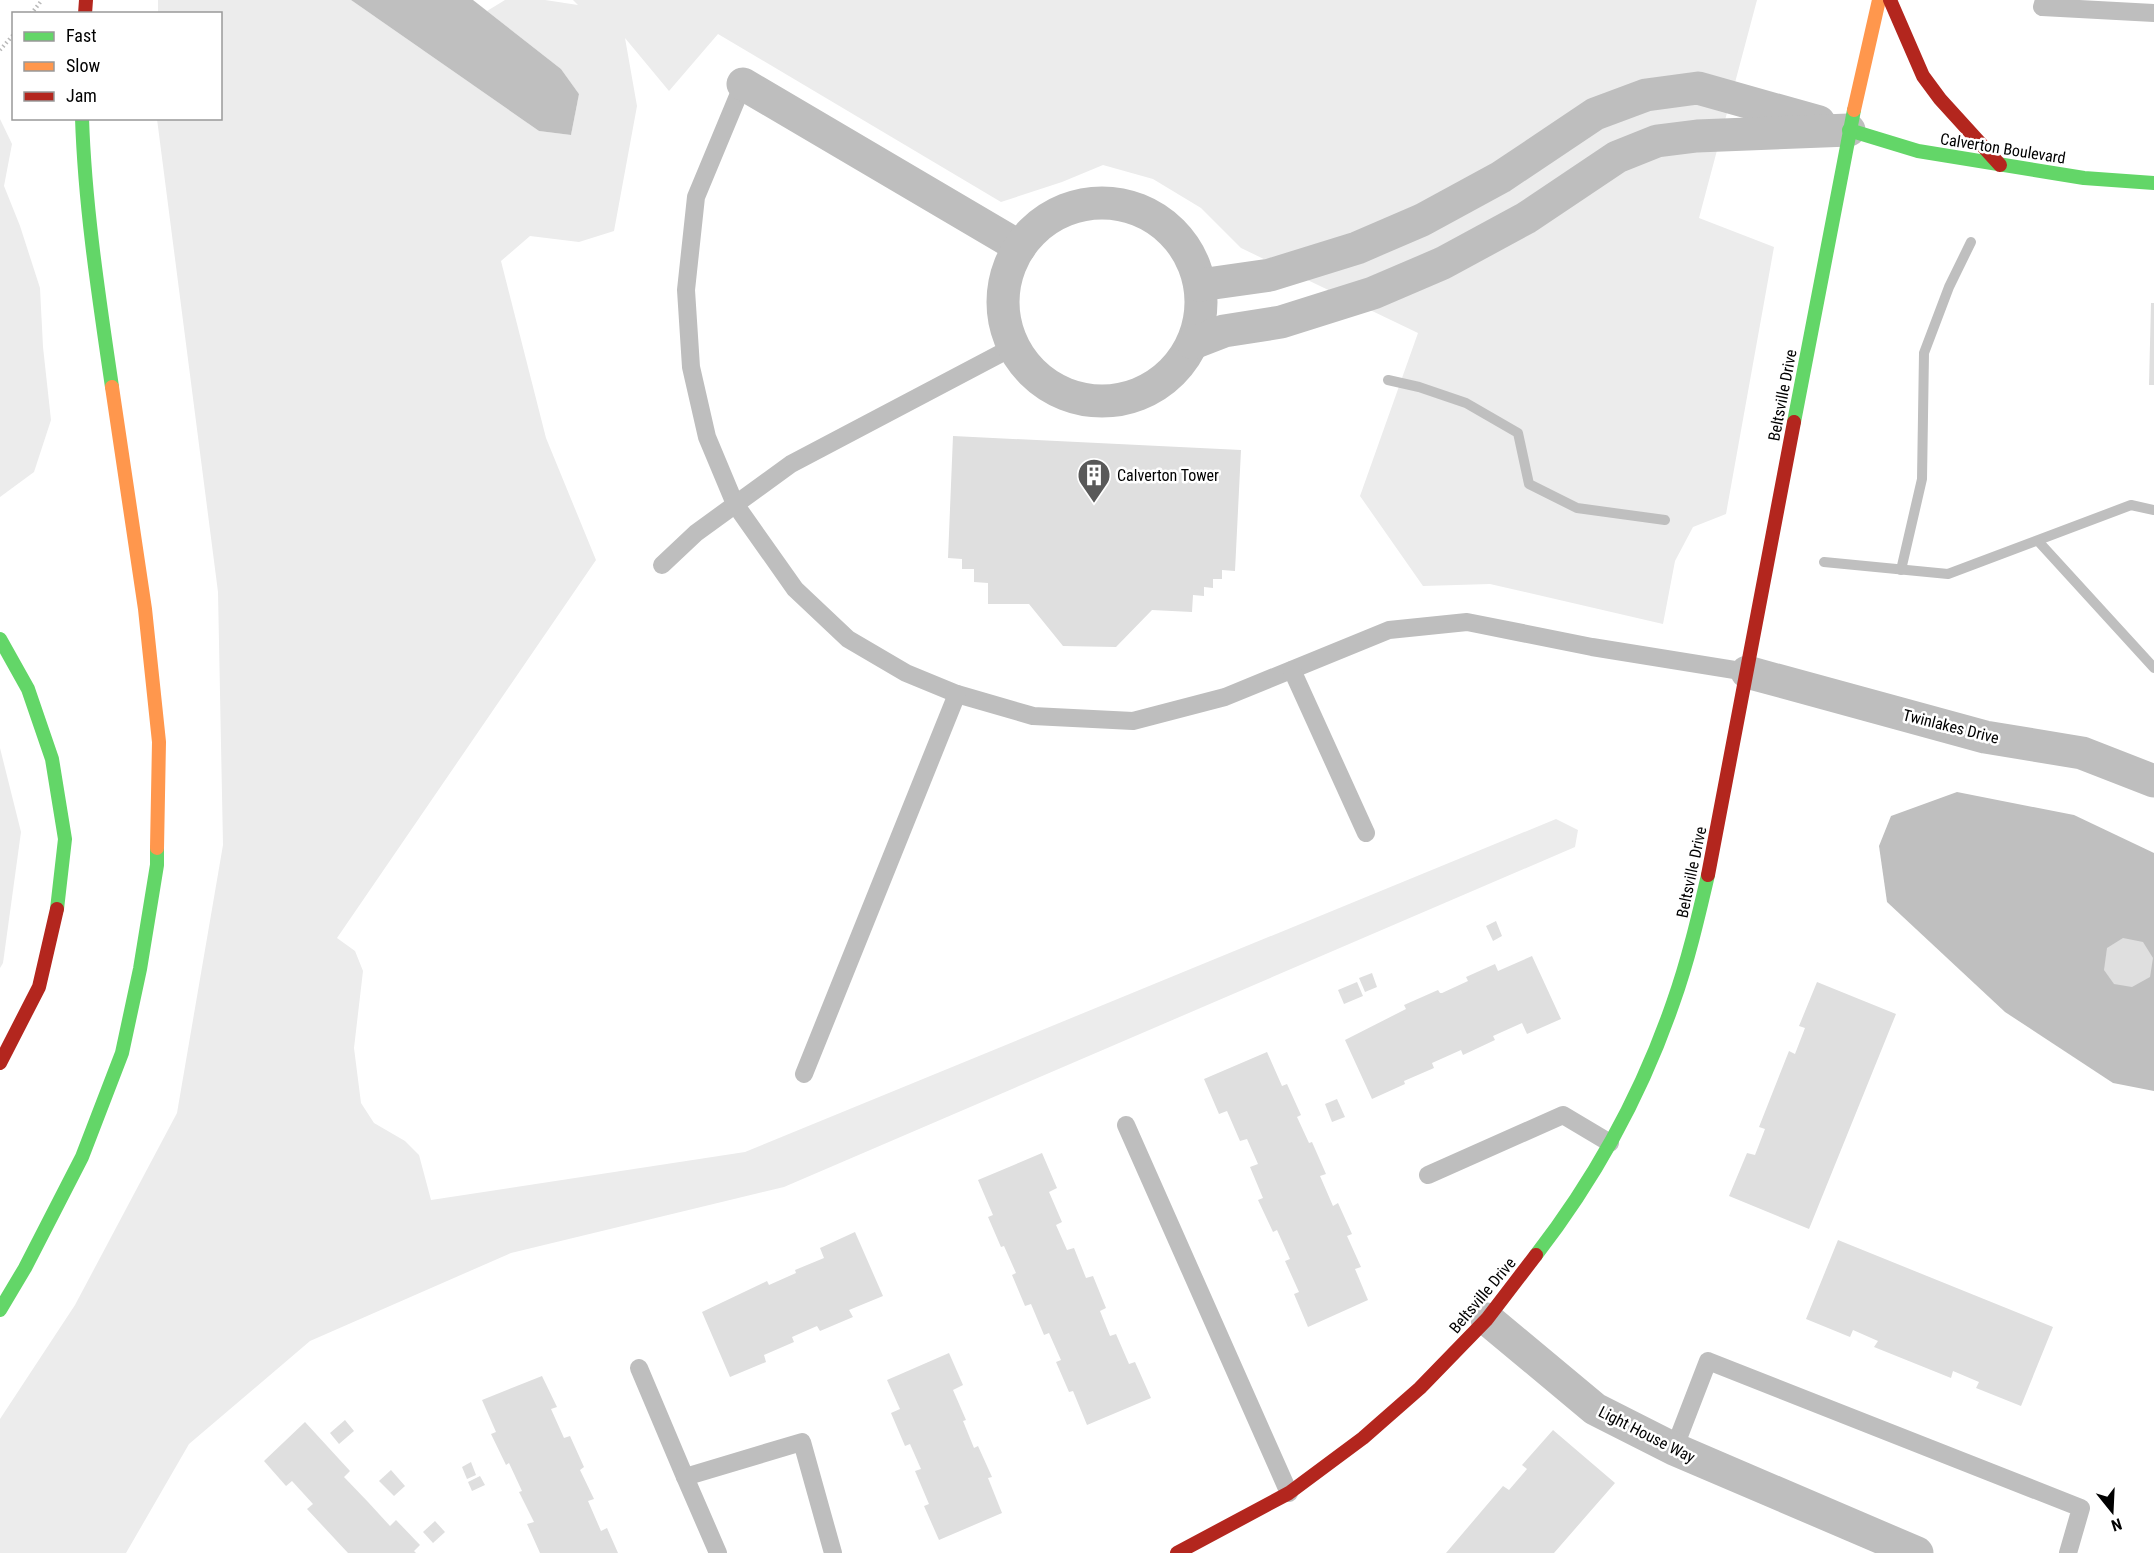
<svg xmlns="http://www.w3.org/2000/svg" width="2154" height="1553" font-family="'Roboto Condensed',sans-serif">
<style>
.green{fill:#ececec}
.water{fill:#bfbfbf}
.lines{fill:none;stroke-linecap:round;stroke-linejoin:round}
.stream{stroke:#bfbfbf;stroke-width:10}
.building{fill:#dfdfdf}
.path{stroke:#b9b9b9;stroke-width:4;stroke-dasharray:1.5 3;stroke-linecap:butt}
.lane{stroke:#bebebe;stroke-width:18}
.street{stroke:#bebebe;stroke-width:33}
.fast{stroke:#63d668;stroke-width:14}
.slow{stroke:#ff974d;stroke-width:14}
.jam{stroke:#b3261e;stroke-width:14}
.labels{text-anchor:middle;stroke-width:5;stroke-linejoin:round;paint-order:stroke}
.street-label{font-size:16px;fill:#000;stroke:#fff}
.poi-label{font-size:16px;fill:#000;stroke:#fff;text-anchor:start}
</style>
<rect width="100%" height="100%" fill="#fff"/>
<g class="green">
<polygon points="158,0 351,0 539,131 571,135 579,94 561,69 487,11 505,0 545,0 578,5 573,0 1757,0 1699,218 1774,247 1726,514 1693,527 1675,561 1663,624 1490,584 1423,586 1360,496 1418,333 1241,248 1201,208 1153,179 1103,165 1062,182 1001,202 718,34 669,91 625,38 637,106 614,231 579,242 530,236 501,261 546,438 596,560 337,938 355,951 363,971 354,1048 361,1103 374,1123 405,1141 419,1155 431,1200 745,1152 1556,819 1578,830 1575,847 784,1187 511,1253 310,1341 189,1444 126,1553 0,1553 0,1419 75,1305 177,1113 223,845 218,592 157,119 220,118 220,14 158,13"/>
<polygon points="0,119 12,144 4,186 20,226 40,288 43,347 51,420 34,472 0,497"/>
<polygon points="0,748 21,832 3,963 0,968"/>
</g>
<g class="water">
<polygon points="351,0 473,0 561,69 579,94 571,135 539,131"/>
<polygon points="1957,792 2074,815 2154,853 2154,1091 2113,1083 2005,1012 1887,902 1879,846 1891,816"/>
</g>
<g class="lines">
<g class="stream">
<polyline points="1388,380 1419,387 1466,403 1518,433 1529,484 1577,508 1665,520"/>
<polyline points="2038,541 2154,668"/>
<polyline points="1824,562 1948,574 2131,505 2154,510"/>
<polyline points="1901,570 1922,479 1924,353 1949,287 1971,242"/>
</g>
</g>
<g class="building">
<polygon points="2151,303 2154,303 2154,385 2149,385"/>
<polygon points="953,436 1241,450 1235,571 1222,570 1222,579 1213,579 1213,588 1204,587 1204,596 1193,595 1192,612 1152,610 1116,647 1063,646 1029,604 988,604 988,583 974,582 974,569 962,569 962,559 948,558"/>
<polygon points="1496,921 1502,936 1493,941 1486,926"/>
<polygon points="2123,938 2143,942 2153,958 2150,977 2132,987 2114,984 2104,970 2107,948"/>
<polygon points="1532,956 1561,1019 1527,1034 1522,1023 1493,1036 1495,1040 1463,1055 1461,1050 1432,1063 1434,1068 1404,1081 1405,1084 1372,1099 1345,1040 1406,1009 1404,1005 1438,990 1440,993 1442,993 1468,981 1466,977 1495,964 1498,971"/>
<polygon points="1372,973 1377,987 1365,992 1359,978"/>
<polygon points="1357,982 1363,996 1344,1004 1338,990"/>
<polygon points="1817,982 1896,1014 1809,1229 1729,1196 1747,1153 1755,1155 1765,1129 1759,1127 1789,1051 1795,1054 1805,1028 1799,1026"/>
<polygon points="1267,1052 1282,1086 1287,1084 1301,1115 1297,1117 1309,1143 1312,1142 1326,1174 1320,1176 1333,1206 1338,1203 1352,1234 1347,1236 1361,1267 1355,1269 1368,1300 1308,1327 1294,1294 1299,1292 1285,1261 1290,1259 1277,1230 1273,1232 1258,1200 1263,1198 1250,1167 1258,1164 1247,1139 1240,1141 1227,1111 1219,1114 1204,1079"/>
<polygon points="1337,1099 1345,1117 1332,1122 1325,1104"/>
<polygon points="1042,1153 1057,1188 1049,1192 1062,1222 1056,1225 1067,1250 1074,1248 1086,1278 1093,1276 1106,1308 1100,1311 1110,1336 1116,1334 1129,1364 1135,1362 1151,1398 1087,1425 1073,1391 1069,1392 1056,1362 1061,1360 1049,1333 1044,1335 1031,1304 1025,1306 1012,1275 1016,1273 1004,1246 1001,1247 988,1217 993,1215 978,1180"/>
<polygon points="855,1232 883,1296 849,1310 853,1317 820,1331 817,1326 792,1337 794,1342 764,1355 766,1362 730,1377 702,1312 767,1281 769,1285 796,1273 795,1270 824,1258 820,1248"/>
<polygon points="1838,1240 2053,1327 2021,1406 1976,1388 1979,1382 1953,1371 1951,1378 1874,1347 1878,1341 1853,1330 1850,1337 1806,1319"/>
<polygon points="949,1353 963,1385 953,1390 966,1420 963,1421 974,1448 978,1446 992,1477 988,1478 1002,1513 939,1540 924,1506 929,1504 915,1471 921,1469 910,1444 905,1446 891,1413 900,1409 887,1380"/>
<polygon points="542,1376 557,1407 551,1409 564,1438 570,1436 584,1467 580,1470 594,1499 588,1501 601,1531 607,1528 618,1553 540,1553 527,1524 534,1522 519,1492 522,1491 509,1463 506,1465 491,1434 496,1432 482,1400"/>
<polygon points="345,1420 354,1431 339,1444 330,1433"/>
<polygon points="305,1422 350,1471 344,1477 368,1502 390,1526 396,1520 420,1545 414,1551 416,1553 348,1553 307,1509 313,1504 292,1481 286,1486 264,1461"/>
<polygon points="1553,1430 1615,1483 1554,1553 1446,1553 1503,1486 1509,1490 1527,1469 1522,1465"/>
<polygon points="471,1462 476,1475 467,1479 462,1467"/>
<polygon points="391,1470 405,1486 394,1496 379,1481"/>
<polygon points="480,1476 485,1485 472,1491 468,1482"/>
<polygon points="435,1521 445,1532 433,1543 423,1532"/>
</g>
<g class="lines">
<g class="path">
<polyline points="31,14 42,0"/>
<polyline points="0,50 14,34"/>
</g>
<g class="lane">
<polyline points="2044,0 2042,7 2154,13"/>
<polyline points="743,84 696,197 686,290 691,367 707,437 735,504 795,589 848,639 906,673 957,694 1033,716 1133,721 1225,697 1389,630 1467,622 1592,647 1747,672"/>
<polyline points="662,565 696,533 791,464 1013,347"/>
<polyline points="1292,670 1366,833"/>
<polyline points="804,1074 957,694"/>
<polyline points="1126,1125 1289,1493"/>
<polyline points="1428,1175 1563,1115 1610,1143"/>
<polyline points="639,1368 685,1477"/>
<polyline points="1674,1449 1708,1361 2081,1508 2068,1553"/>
<polyline points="718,1553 685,1477 802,1442 833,1553"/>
</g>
<g class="street">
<polyline points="743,84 1020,247"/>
<circle cx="1102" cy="302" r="99"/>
<polyline points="1200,285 1270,275 1357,248 1422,220 1501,177 1595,114 1646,95 1698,88 1819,122"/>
<polyline points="1193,343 1224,331 1281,322 1373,293 1443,263 1526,218 1617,157 1657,141 1697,136 1849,130"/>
<polyline points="1747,672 1985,737 2082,753 2154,781"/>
<polyline points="1487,1319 1595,1409 1674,1449 1917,1553"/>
</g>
<g class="fast">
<path d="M82 118C85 208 99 298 112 387"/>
<polyline points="1849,130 1918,151 2084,178 2154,183"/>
<polyline points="1794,422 1854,110"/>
<polyline points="0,639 28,689 52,759 65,839 57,909"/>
<path d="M1536 1255C1594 1180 1642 1093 1673 1003 1688 961 1698 918 1708 875"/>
<polyline points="0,1310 25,1268 82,1157 122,1053 140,969 157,865 157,848"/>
</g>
<g class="slow">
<polyline points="1854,110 1879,0"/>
<polyline points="112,387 145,609 159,742 157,848"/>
</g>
<g class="jam">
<polyline points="1890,0 1923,76 1940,99 2000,165"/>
<polyline points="85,14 86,0"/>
<polyline points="1708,875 1794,422"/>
<polyline points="0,1063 39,987 57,909"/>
<polyline points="1177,1553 1289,1493 1363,1438 1420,1388 1487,1319 1536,1255"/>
</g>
</g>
<defs>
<g id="building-pin" transform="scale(1.725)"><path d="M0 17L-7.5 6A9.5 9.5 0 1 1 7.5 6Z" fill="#595959" stroke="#fff"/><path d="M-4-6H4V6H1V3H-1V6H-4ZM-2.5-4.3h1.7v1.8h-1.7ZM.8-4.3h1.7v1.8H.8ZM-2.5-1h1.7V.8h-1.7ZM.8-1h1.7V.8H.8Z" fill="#fff"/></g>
</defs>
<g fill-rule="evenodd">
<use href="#building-pin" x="1094" y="475"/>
</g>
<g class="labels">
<g class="street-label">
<text transform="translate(2003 148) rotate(9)" y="6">Calverton Boulevard</text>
<text transform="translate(1782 395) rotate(-79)" y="6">Beltsville Drive</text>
<text transform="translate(1951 726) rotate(14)" y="6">Twinlakes Drive</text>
<text transform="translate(1691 872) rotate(-78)" y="6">Beltsville Drive</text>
<text transform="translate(1482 1295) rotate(-50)" y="6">Beltsville Drive</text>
<text transform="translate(1647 1434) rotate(27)" y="6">Light House Way</text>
</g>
<g class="poi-label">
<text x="1117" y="481">Calverton Tower</text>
</g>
</g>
<rect x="12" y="12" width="210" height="108" fill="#ffffff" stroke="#999999" stroke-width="1.5"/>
<rect x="24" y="32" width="30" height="9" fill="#63d668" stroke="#999999" stroke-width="1.5"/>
<text x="66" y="42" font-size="18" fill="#000000">Fast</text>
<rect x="24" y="62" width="30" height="9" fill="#ff974d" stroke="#999999" stroke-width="1.5"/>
<text x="66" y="72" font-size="18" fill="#000000">Slow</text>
<rect x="24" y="92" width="30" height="9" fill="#b3261e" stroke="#999999" stroke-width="1.5"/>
<text x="66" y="102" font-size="18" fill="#000000">Jam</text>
<g transform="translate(2112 1511) rotate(162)" stroke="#ffffff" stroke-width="4.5" paint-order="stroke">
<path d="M0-4.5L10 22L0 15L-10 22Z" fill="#000000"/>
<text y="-9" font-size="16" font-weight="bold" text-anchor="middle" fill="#000000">N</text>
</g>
</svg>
